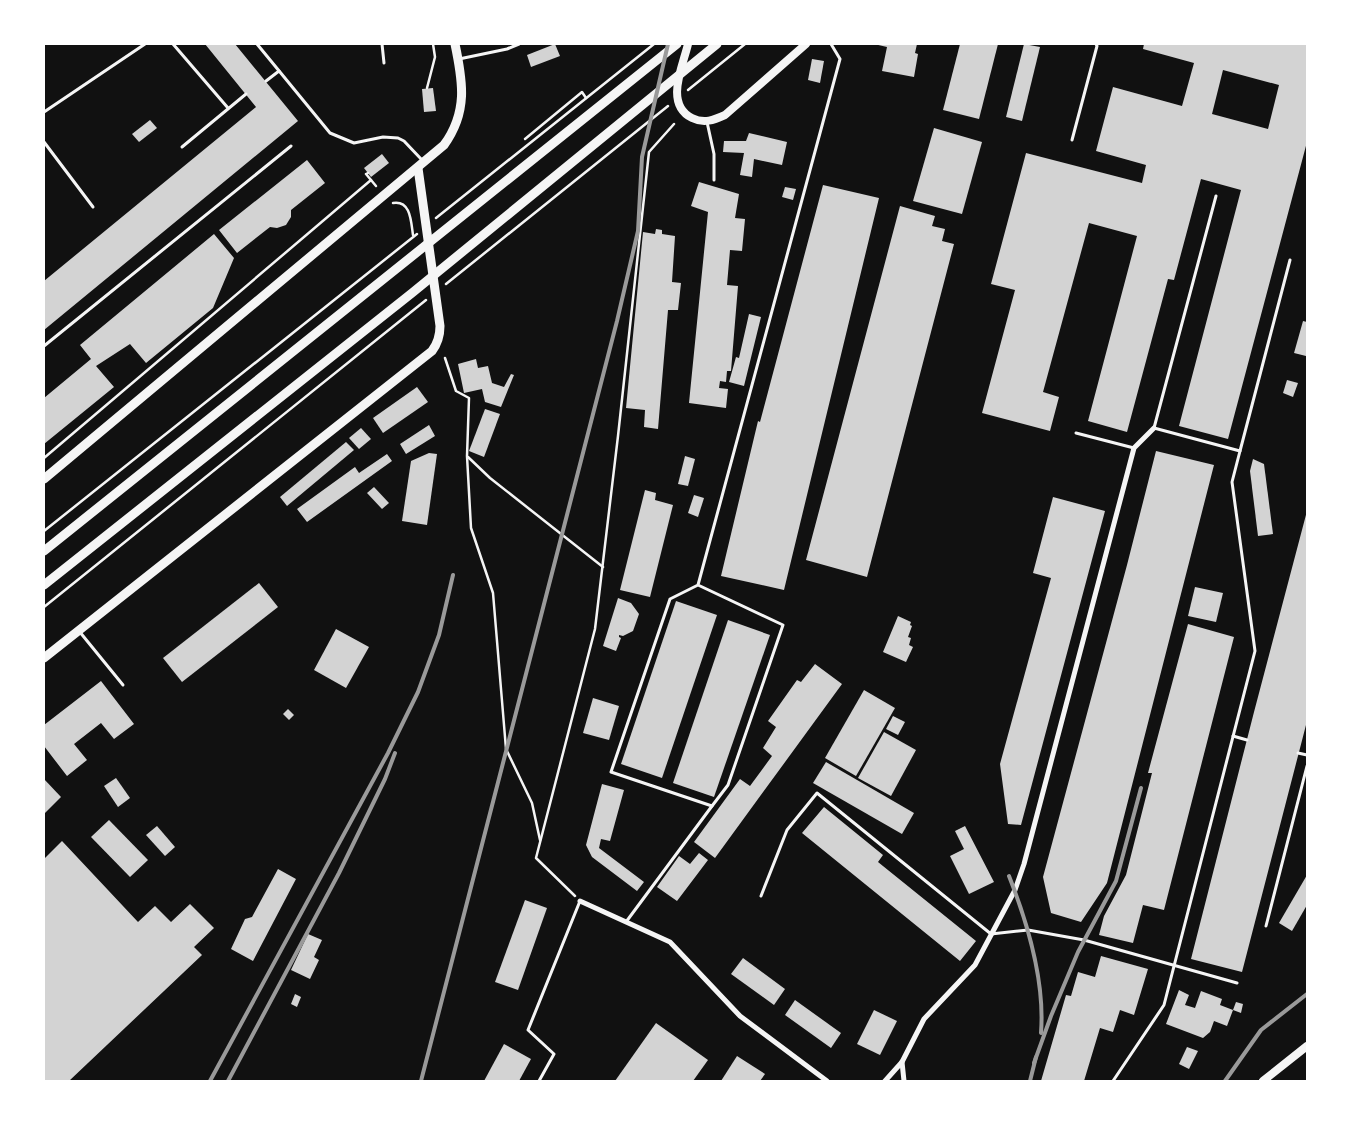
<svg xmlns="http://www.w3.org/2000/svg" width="1351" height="1125" font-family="Mulish,sans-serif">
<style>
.building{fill:#d3d3d3;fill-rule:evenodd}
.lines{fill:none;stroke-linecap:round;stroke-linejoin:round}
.path{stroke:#f5f5f5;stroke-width:2.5}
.service{stroke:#f5f5f5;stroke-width:3}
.minor{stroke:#f5f5f5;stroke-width:5}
.tertiary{stroke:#f5f5f5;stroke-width:8}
.secondary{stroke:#f5f5f5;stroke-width:9}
.primary{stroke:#f5f5f5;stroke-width:9}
.rail{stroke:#9a9a9a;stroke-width:4}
</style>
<rect width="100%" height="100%" fill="#111"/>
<g class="building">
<polygon points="205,44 235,44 298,121 44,330 44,281 256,107"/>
<polygon points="555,44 560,56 531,67 527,55"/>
<polygon points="874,44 917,44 915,53 918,54 914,77 882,71 887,47"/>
<polygon points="960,44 998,44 979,119 943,110"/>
<polygon points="1024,44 1040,47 1022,121 1006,117"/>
<path d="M1144 44H1307V142L1228 439 1179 426 1241 190 1201 179 1174 280 1168 279 1127 432 1088 421 1137 236 1089 223 1043 392 1059 397 1050 431 982 413 1015 290 991 284 1026 153 1142 183 1146 165 1096 151 1113 87 1182 106 1194 63 1143 49ZM1223 70 1279 85 1268 129 1212 114Z"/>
<polygon points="812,59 824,61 820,83 808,80"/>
<polygon points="433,88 436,111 424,112 422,89"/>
<polygon points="150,120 157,128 139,142 132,134"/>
<polygon points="934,128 982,142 962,214 913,201"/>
<polygon points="749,133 787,142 782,165 754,159 752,177 740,175 744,153 723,152 724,141 746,141"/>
<polygon points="382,154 389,163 371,177 364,168"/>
<polygon points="307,160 325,183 291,210 291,217 286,225 277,228 270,227 237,253 219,230"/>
<polygon points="699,182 739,194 735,218 745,219 742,251 730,250 727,285 738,286 731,371 727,371 726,382 720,381 719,388 728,389 726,408 689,403 708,212 691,206"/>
<polygon points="823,185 879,198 784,590 721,576 758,421 760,422"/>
<polygon points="785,187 796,189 793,200 782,197"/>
<polygon points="900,206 935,216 932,226 945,229 942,241 954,244 867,577 806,560"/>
<polygon points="656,229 662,230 662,234 675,236 672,282 681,283 678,310 668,310 658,429 644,427 645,410 626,408 643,232 655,234"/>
<polygon points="214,234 234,258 213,308 146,363 130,344 96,366 114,387 44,444 44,398 91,359 80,345"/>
<polygon points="749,314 761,317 744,386 729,382 736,357 739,358"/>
<polygon points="1303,321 1307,322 1306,356 1294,353"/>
<polygon points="476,359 478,368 488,366 492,383 504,387 511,374 514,375 501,407 485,402 482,389 464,393 458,364"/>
<polygon points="1287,380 1298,383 1293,397 1283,393"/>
<polygon points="417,387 428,402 383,433 373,418"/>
<polygon points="485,409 500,414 484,457 469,451"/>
<polygon points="429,425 435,436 406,454 400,444"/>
<polygon points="361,428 371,439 359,449 349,438"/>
<polygon points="346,442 354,450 287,506 280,497"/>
<polygon points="1156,451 1214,465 1107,883 1081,922 1051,913 1043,877 1127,565"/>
<polygon points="429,453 437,454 427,525 402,521 411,461"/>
<polygon points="387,454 392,461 307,522 297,509 355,467 359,473"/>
<polygon points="685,456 695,459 688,486 678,484"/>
<polygon points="1253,459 1264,464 1273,534 1258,536 1250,471"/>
<polygon points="374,487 389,503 382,509 367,493"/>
<polygon points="645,490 656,493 655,500 673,505 650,597 620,590"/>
<polygon points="694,495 704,498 698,517 688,513"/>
<polygon points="1053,497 1105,511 1021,825 1008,824 1000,764 1051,578 1033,573"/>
<polygon points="1307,511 1307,726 1306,725 1242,972 1191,959 1254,712"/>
<polygon points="259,583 278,607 182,682 163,658"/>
<polygon points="1195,587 1223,593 1216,622 1188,616"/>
<polygon points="618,598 631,603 639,614 633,631 623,636 619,635 619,637 621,638 616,651 603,646"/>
<polygon points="676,601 717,615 662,778 621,764"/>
<polygon points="898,616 911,622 910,625 912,626 908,637 911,638 909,645 913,647 906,662 883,652"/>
<polygon points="728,620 770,635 714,797 673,783"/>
<polygon points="1188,624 1234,637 1164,910 1143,905 1133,943 1099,935 1104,916 1126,875 1152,773 1148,773"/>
<polygon points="336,629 369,647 346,688 314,670"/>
<polygon points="815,664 842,684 715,858 694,842 740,779 750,786 772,756 763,748 776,727 768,721 797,680 801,682"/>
<polygon points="101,681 134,724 114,739 101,723 74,744 87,760 67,776 44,746 44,725"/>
<polygon points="864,690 895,708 856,776 825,758"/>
<polygon points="593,698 619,706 609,740 583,733"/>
<polygon points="288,709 294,715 289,720 283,714"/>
<polygon points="893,716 905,722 898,735 886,729"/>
<polygon points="884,732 916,750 891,796 858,778"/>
<polygon points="826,762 914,813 902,834 813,783"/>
<polygon points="116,778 130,798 118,807 104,786"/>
<polygon points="44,779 61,797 44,814"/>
<polygon points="602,784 624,790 610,841 601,839 599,848 644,882 637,891 592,857 586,845"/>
<polygon points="824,807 883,855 878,862 976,941 960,961 802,833"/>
<polygon points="109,820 148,860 130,877 91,837"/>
<polygon points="157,826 175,847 165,856 146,835"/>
<polygon points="965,826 994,882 969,894 950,856 964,849 955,831"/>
<polygon points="62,841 138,922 155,906 171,922 190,904 214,928 194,947 202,955 69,1081 44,1081 44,859"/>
<polygon points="699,853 708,860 677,901 657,887 679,856 690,864"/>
<polygon points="278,869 296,879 253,961 231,949 245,919 252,917"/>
<polygon points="1307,875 1307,905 1292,931 1279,923"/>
<polygon points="525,900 547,908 518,990 495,982"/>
<polygon points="308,934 322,940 314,957 319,960 310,979 291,970"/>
<polygon points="1101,956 1148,969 1134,1015 1120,1010 1113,1032 1100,1028 1084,1081 1041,1081 1066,995 1071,996 1078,972 1095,977"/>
<polygon points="743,958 785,989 774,1005 731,974"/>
<polygon points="1179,990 1189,995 1185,1005 1195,1008 1201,991 1222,999 1220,1005 1233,1010 1236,1002 1243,1004 1241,1013 1233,1010 1227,1026 1214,1021 1210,1032 1203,1038 1166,1024"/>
<polygon points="295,994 301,997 297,1007 291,1004"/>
<polygon points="795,1000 841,1033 831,1048 785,1015"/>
<polygon points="874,1010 897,1021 880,1055 857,1044"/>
<polygon points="656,1023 708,1060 693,1081 615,1081"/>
<polygon points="504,1044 531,1059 519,1081 484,1081"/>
<polygon points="1187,1047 1198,1051 1189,1069 1179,1064"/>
<polygon points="737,1056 765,1074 760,1081 721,1081"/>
</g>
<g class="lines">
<g class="path">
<polyline points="427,88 435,57 433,44"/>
<polyline points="688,90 745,44"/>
<polyline points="525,139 582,92 586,98"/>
<polyline points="371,180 376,186"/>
<path d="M393 203C411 200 411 222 413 235"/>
<polyline points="436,218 654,44"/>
<polyline points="446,284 668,106"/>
<polyline points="445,358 456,391 469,398 467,456 471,528 493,593 506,749 532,803 540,840"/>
<polyline points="468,457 490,478 603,567"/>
<polyline points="44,458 371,180 366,174 368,173"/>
<polyline points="44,531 417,234"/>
<polyline points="44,607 426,300"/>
<polyline points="575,896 536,858 595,629 618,436 649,152 674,124"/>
</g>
<g class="service">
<polyline points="173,44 228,108"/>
<polyline points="257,44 330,133 354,143 383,137 398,138 404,141 422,160"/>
<polyline points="382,44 384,63"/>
<polyline points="459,59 507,49 519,44"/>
<polyline points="266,81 279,71"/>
<polyline points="44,112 145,44"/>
<polyline points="707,122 714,154 714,180"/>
<polyline points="1072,140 1097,46 1096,44"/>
<polyline points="44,142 93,207"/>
<polyline points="182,147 246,94"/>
<polyline points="44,346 291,146"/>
<polyline points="1076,433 1134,448"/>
<polyline points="1240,451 1290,260"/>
<polyline points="698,585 783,625 728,785 712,806 611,772 670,599 698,585 840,59 831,44"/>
<polyline points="79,631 123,685"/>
<polyline points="1233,736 1247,740"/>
<polyline points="1298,753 1307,755"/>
<polyline points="761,896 787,830 817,793 991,934 1028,930 1084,940 1237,983"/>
<polyline points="626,922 712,806"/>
<polyline points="1266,926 1307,766"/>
<polyline points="539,1081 554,1054 528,1030 580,901"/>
<polyline points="1113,1081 1164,1005 1255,651 1232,482 1240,451 1154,428 1216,196"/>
</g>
<g class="minor">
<polyline points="580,901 670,942 740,1016 827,1081"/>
<polyline points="902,1062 904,1081"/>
<polyline points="885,1081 902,1062 924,1019 975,965 1015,890 1024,864 1134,448 1154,428"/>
</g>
<g class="tertiary">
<path d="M688 44C683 66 664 104 692 118 704 124 714 120 725 115L806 44"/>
<polyline points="1263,1081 1307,1046"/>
</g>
<g class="secondary">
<path d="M44 479 444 145C468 112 463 82 455 44"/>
<path d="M44 658 432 351C438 343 440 336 440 326L418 168"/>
</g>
<g class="primary">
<polyline points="44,551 677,44"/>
<polyline points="44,585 412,293 717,44"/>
</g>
<g class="rail">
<path d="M1009 876C1028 924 1045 981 1041 1033"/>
<polyline points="1034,1063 1051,1016 1078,952 1116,881 1141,788"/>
<polyline points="210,1081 388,753 418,692 439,635 453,575"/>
<polyline points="228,1081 339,873 385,779 395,753"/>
<polyline points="421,1081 617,321 638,231 642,157 668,44"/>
<polyline points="1030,1081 1036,1057"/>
<polyline points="1225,1081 1261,1030 1307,994"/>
</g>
</g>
<rect width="1351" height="1125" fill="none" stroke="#ffffff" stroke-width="90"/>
</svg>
